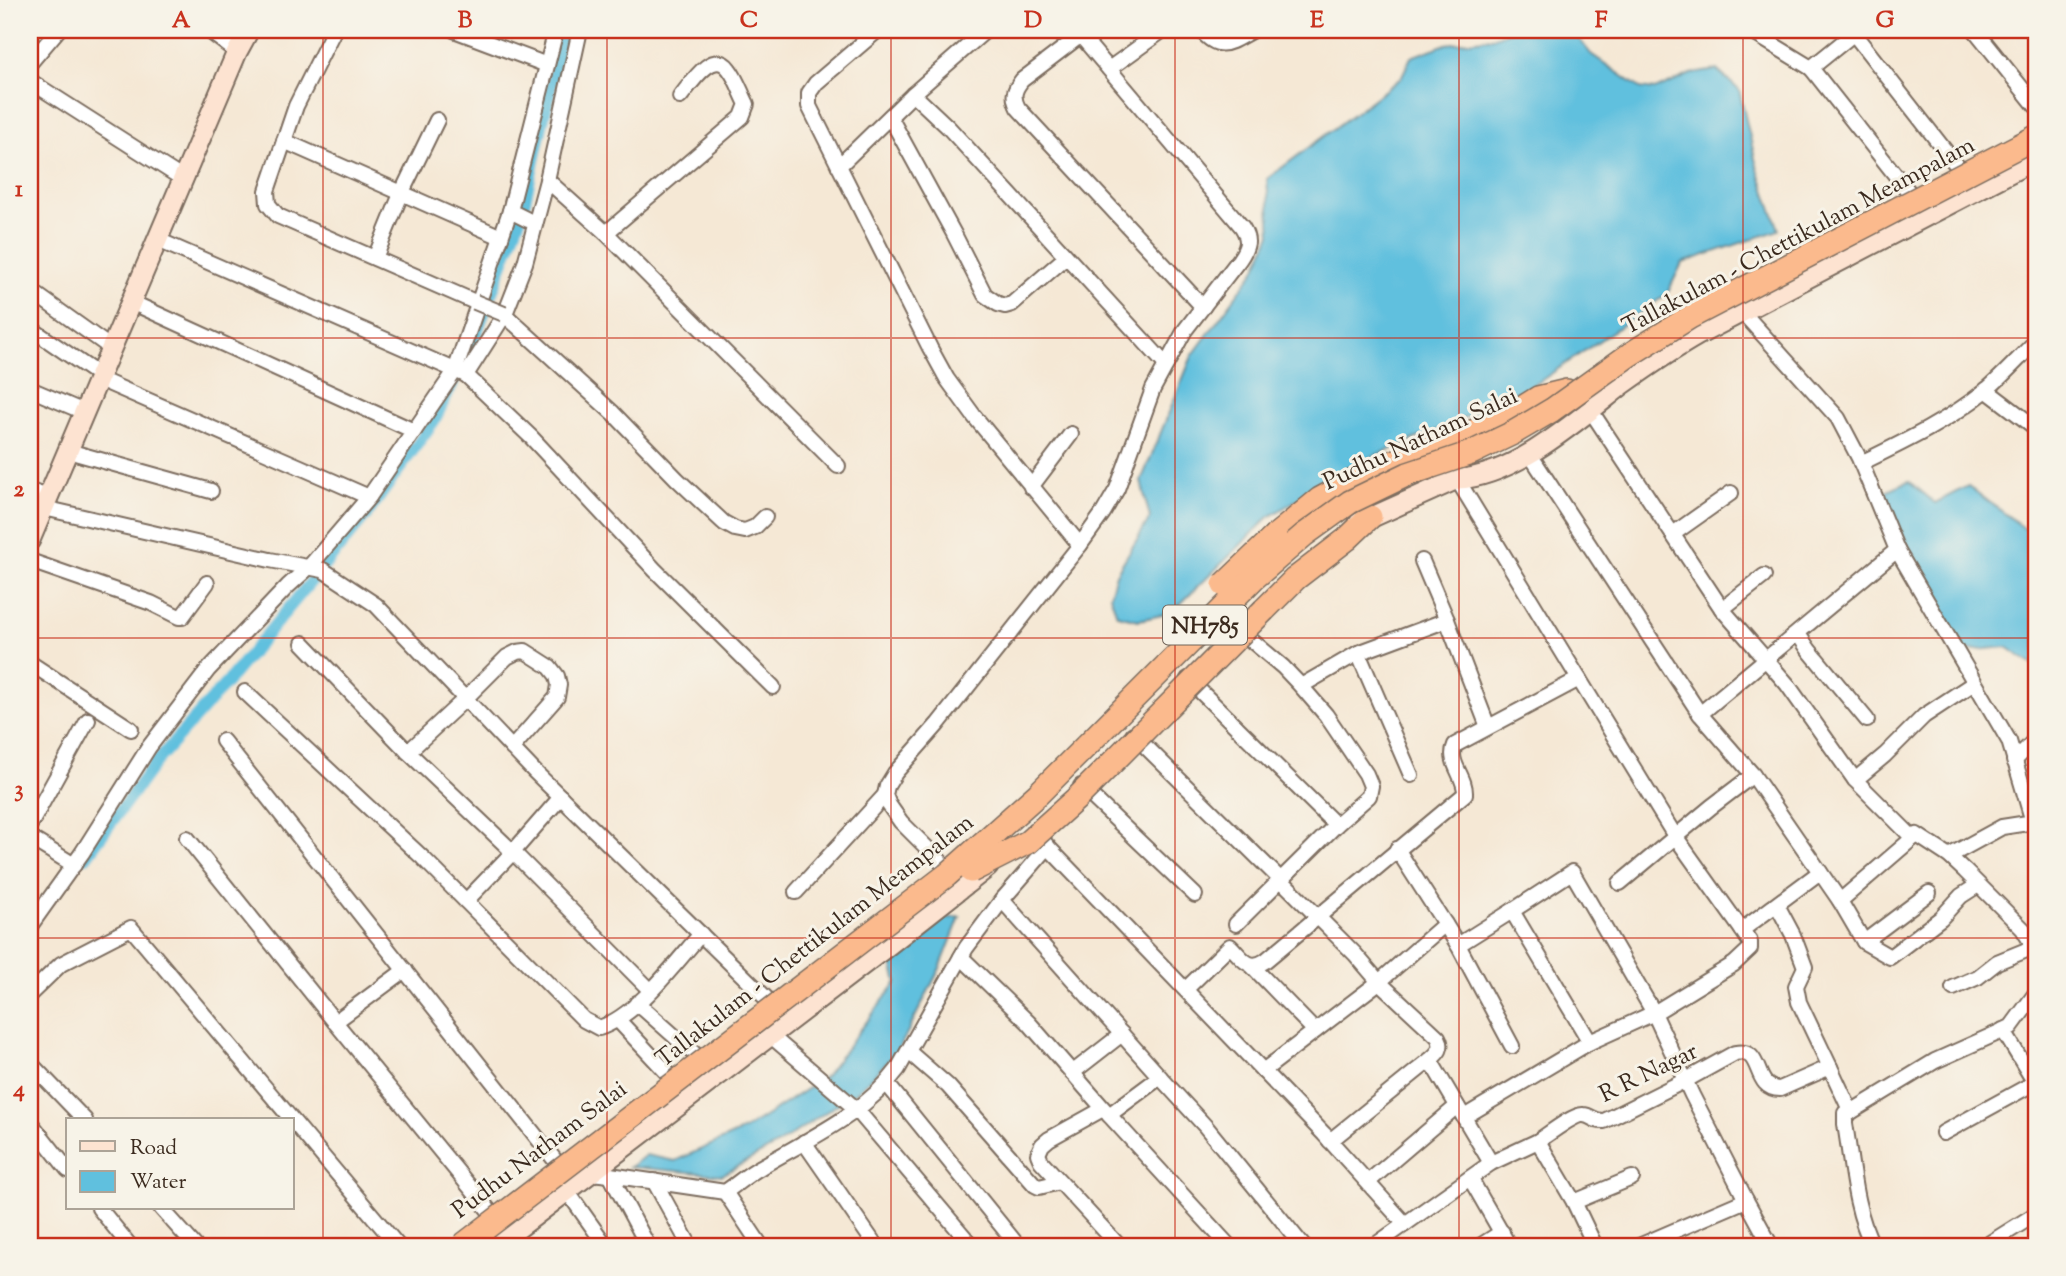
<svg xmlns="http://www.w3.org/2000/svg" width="2066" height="1276" font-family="'Sorts Mill Goudy',serif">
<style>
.water{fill:#60c0de;stroke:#4e757e;stroke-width:2}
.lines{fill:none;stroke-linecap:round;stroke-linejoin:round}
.canal{stroke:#60c0de;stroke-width:12}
.minor-casing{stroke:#7c6c5e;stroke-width:18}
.secondary-casing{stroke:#7c6c5e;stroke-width:23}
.trunk-casing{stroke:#7c6c5e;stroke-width:26}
.minor{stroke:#fff;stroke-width:14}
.secondary{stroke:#fde3d1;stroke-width:19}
.trunk{stroke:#fbba8d;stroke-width:23}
.minor-bridge-casing{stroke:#7c6c5e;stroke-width:18;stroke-linecap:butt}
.trunk-bridge-casing{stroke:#7c6c5e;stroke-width:26;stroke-linecap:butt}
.minor-bridge{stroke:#fff;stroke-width:14}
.trunk-bridge{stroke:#fbba8d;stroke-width:23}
.grid{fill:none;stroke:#c8321e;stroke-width:2;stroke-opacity:0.55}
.labels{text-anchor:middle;stroke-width:6;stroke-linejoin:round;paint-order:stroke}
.shield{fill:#f7f3e8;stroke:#73665b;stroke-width:2}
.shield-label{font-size:23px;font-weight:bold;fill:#3b2a1e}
.street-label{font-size:24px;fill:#3b2a1e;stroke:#f7f3e8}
.neatline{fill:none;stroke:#c8321e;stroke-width:2.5}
.grid-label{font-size:23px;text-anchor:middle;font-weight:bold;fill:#c8321e}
</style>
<rect width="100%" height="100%" fill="#f7f3e8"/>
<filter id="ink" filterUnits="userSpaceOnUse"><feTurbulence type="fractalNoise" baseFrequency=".0143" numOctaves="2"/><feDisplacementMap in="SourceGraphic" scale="14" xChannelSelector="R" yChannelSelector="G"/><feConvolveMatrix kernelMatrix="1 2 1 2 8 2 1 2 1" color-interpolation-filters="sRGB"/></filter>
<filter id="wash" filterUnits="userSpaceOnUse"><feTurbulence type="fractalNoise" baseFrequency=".00686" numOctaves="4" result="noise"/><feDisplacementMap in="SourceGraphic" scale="28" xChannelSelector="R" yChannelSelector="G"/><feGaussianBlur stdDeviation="1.57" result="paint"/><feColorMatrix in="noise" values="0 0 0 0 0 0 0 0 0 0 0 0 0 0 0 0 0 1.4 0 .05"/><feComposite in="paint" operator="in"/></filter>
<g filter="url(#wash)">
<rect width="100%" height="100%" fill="#f5e8d5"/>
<g class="water">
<polygon points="1513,30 1572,30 1591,54 1640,88 1655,90 1691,74 1717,70 1739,90 1756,163 1779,230 1682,263 1667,294 1539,382 1444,427 1357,463 1269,517 1171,613 1139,620 1117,615 1110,595 1116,574 1150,518 1141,481 1192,356 1255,270 1271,234 1267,179 1401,78 1411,57 1446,44 1492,38"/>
<polygon points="1909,481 1935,503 1968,486 2036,537 2036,667 2007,647 1966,651 1907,553 1881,493"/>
<polygon points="960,917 940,968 898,1051 859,1090 778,1144 722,1175 630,1167 646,1155 675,1161 744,1130 819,1081 826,1075 897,982 892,964 945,918"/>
</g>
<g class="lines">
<g class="canal">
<polyline points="465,357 476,334 522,213 564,30"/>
<polyline points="86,857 155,763 227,682 365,517 434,421 453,383"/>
</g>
</g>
</g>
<g filter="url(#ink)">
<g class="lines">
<g class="minor-casing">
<g id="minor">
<polyline points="208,30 237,52"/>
<polyline points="334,30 296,106 267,191 268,204 278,216 475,302"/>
<polyline points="454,30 547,65"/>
<polyline points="986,30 913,94 839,166 930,348 947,379 974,416 1080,545"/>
<path d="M1201 30C1220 54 1231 41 1253 30"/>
<polyline points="1749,30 1811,68 1858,30"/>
<polyline points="1851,30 1961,171"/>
<polyline points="1975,30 2036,106"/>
<path d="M1081 35 1022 80C1014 90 1012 96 1018 108L1203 307"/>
<polyline points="30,63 58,30"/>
<polyline points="1811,68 1912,196"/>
<polyline points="1109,69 1163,30"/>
<polyline points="30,81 183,179"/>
<polyline points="913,94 948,127 1166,365"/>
<polyline points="890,117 954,234 985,295 998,304 1005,306 1012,304 1066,257"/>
<polyline points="284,141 501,237"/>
<polyline points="839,166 809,106 809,93 816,83 878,30"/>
<polyline points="547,180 606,233 838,466"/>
<polyline points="510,211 528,220"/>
<path d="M606 233 742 117 747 104C741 93 737 79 729 69 713 47 690 85 680 97"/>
<polyline points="158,240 466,375 531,437 655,570 773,687"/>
<polyline points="375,258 401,194 437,120"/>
<polyline points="30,290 111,348"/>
<polyline points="131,302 414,431"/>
<polyline points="1736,305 1838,418 1859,458 1897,550 1700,714 1753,775 1820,872 1742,930"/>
<polyline points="504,314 613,413 677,479 724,523 735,529 745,531 755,527 765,517"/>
<polyline points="30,328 100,376"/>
<polyline points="466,375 505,314 525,263 547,180 580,30"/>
<polyline points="99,379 369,497"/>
<polyline points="30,389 84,412"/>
<polyline points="1986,390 2036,428"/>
<polyline points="1591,411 1722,609 1787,684 1855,780 1913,838 1917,835 1949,856 1965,871 2023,929 2034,947 1997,962 1978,977 1953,988"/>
<polyline points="68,451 211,491"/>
<polyline points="1529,453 1700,714"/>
<path d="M1861 463C1904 442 1948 421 1985 391 2003 376 2019 358 2036 341"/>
<polyline points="1031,487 1071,434"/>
<polyline points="30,491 48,497"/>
<polyline points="44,508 270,560 323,570 376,605 534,771 770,1002"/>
<polyline points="1673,534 1731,493"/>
<polyline points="1897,550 2009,741 2036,832"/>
<polyline points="30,561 151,603 179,617 182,617 207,583"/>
<polyline points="1422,561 1447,620"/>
<polyline points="1722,609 1764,576"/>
<polyline points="1238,629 1283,667 1301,686 1326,715 1366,774 1371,786 1369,796 1336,825"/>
<polyline points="1798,634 1809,650 1867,720"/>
<polyline points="303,643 408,752 513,852 650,990"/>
<polyline points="30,663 131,729"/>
<polyline points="1188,679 1336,825 1236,924"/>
<polyline points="1579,679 1675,836 1742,930 1750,942 1750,949 1734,964 1654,1013 1590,1042"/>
<polyline points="1301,686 1358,653"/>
<path d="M245 692 423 858 584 1020 599 1028C637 1016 675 963 701 934"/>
<path d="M1133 734 1281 880 1355 954 1379 982 1438 1037C1444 1048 1438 1053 1430 1060L1491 1163"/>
<polyline points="223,741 558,1164"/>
<polyline points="408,752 465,699 507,657 517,652 525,651 550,667 557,676 559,685 557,697 512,748"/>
<polyline points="2014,761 2036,739"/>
<polyline points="1411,775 1358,653 1447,620 1488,727"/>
<polyline points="1855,780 1885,755 1924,716 1974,683"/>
<polyline points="1081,786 1195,895"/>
<polyline points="30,825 88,720"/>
<polyline points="30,838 74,865"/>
<polyline points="187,838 335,1022 492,1214"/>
<polyline points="1048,847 1324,1134 1405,1224"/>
<polyline points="1397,849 1445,924"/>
<polyline points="1949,856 2002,827 2034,822"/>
<path d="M946 867 901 822 889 805 885 795 887 786 895 773 938 724 1080 545 1103 513 1117 489 1153 389 1185 330 1239 260C1248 247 1250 240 1242 227L1076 30"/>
<polyline points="1820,872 1840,901 1864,942 1929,893"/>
<polyline points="1620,883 1711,807 1753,775"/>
<polyline points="796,892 885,795"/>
<polyline points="466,901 513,852 561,797"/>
<polyline points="1840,901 1913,838"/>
<polyline points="1777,905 1793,935 1805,967 1796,986 1799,1002 1830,1067"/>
<polyline points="1512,911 1572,872 1654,1013 1692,1095 1746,1200"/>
<polyline points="30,926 82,853 149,747 208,670 288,586 309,567 369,497 455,371 510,211 556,30"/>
<polyline points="1864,942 1890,957 1941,918 1961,896 1978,885"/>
<polyline points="1458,945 1512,1046"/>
<polyline points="961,957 1029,1023 1109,1115 1160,1077 1002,900 1048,847 1034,830"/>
<polyline points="1252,966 1315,1031"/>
<path d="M1186 989 1230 946C1242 957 1248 972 1265 961L1465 794C1466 776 1447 763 1455 745L1579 679 1457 479"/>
<polyline points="30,994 61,964 131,928 398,1246"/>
<polyline points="637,1003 698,1057"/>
<polyline points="618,1020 672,1078"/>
<polyline points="335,1022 405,970"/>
<polyline points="2003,1030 2035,1083"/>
<polyline points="771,1036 856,1109 972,1246"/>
<polyline points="909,1052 948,1086 1035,1185 1039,1187 1060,1182"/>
<polyline points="30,1063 85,1120"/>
<polyline points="1263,1071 1379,982 1445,924 1458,945 1512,911 1590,1042 1464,1117"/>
<polyline points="1072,1073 1122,1034"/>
<polyline points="1160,1077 1206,1127 1303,1246"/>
<polyline points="887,1084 1018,1246"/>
<polyline points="1103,1109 1049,1139 1042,1145 1038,1154 1041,1161 1119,1246"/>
<path d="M1851 1112 1845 1113V1124C1852 1164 1854 1210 1873 1246"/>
<polyline points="1109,1115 1229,1246"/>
<polyline points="30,1122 68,1170"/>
<polyline points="1943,1133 2036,1082"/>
<polyline points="1330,1141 1430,1060"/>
<path d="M1538 1141C1546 1136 1574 1114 1583 1115 1592 1115 1593 1122 1604 1121L1686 1080 1735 1053C1765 1047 1751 1089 1780 1089L1830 1067 1851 1112 1935 1061 2011 1027 2036 993"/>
<polyline points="804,1142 876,1246"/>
<path d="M591 1173 610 1175 725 1192C737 1184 748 1174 761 1167 808 1139 865 1114 898 1069L966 948 1002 900"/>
<polyline points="610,1175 648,1246"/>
<polyline points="1470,1178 1509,1246"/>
<polyline points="654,1181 690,1246"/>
<polyline points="1368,1182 1457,1106"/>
<polyline points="567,1191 606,1246"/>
<polyline points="725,1192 761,1246"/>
<polyline points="1574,1202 1595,1246"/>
<polyline points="99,1208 130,1246"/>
<polyline points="161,1208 195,1246"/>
<polyline points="1374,1246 1491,1163 1538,1141 1574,1202 1632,1178"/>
<polyline points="1480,1246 1502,1232"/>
<polyline points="1639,1246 1746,1200 1771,1246"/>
<polyline points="1985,1246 2036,1214"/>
</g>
</g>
<g class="secondary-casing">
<g id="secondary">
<path d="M1359 523 1457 479C1514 477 1579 419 1622 385 1647 367 1672 350 1698 335L2036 159"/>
<polyline points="30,540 237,52 249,30"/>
<polyline points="495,1246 881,951 988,867"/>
</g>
</g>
<g class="trunk-casing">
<g id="trunk">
<polyline points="1275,536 1320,499 1355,480 1418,451 1453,440 1506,418 1538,398 1567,391"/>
<polyline points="1264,610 1295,579 1347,539 1370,517"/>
</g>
</g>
<use href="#minor" class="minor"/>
<use href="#secondary" class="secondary"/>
<use href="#trunk" class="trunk"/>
<g class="minor-bridge-casing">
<polyline id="minor-bridge" points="475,302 504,314"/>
</g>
<g class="trunk-bridge-casing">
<g id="trunk-bridge">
<polyline points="1224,585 1275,536"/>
<polyline points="971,871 1028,842 1076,799 1264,610"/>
<polyline points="462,1246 947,875 1038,794 1253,579 1304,535 1350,502 1408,474 1471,453 1513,433 1552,410 1629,355 1690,317 2036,137"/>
</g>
</g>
<use href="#minor-bridge" class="minor-bridge"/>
<use href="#trunk-bridge" class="trunk-bridge"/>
</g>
</g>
<path class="grid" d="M323 30V1246M607 30V1246M891 30V1246M1175 30V1246M1459 30V1246M1743 30V1246M30 338H2036M30 638H2036M30 938H2036"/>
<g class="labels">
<rect class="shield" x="1163" y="605.5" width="84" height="39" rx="5"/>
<g class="shield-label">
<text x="1205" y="633">NH785</text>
</g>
<g class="street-label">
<text transform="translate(1798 235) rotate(-28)" y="8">Tallakulam - Chettikulam Meampalam</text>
<text transform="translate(1420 438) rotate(-25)" y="8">Pudhu Natham Salai</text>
<text transform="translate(814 940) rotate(-38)" y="8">Tallakulam - Chettikulam Meampalam</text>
<text transform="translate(1648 1072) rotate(-26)" y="8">R R Nagar</text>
<text transform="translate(539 1149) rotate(-37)" y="8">Pudhu Natham Salai</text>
</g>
</g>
<rect width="2066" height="1276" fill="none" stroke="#f7f3e8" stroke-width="77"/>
<rect x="66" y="1118" width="228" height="91" fill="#f7f3e8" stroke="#aca397" stroke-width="2"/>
<rect x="80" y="1141" width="35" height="10" fill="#fde3d1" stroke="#aca397" stroke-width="2"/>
<text x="130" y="1154" font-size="21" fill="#3b2a1e">Road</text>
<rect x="80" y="1171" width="35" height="21" fill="#60c0de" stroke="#aca397" stroke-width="2"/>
<text x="130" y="1188" font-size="21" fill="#3b2a1e">Water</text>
<rect x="38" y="38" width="1990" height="1200" class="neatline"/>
<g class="grid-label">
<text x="181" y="27">A</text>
<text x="465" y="27">B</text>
<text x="749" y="27">C</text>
<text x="1033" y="27">D</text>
<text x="1317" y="27">E</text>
<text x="1601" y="27">F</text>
<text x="1885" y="27">G</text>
<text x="19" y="196">1</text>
<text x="19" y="496">2</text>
<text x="19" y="796">3</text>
<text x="19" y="1096">4</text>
</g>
</svg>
